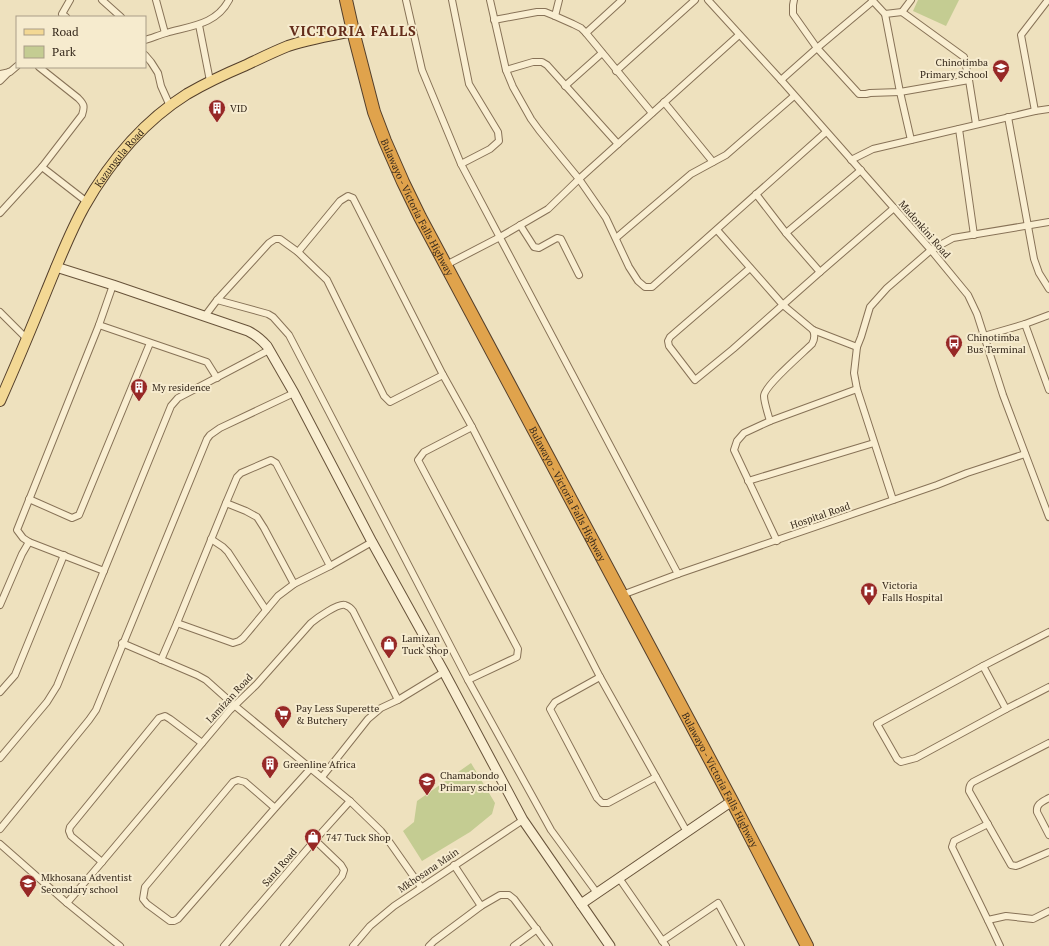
<svg xmlns="http://www.w3.org/2000/svg" width="1049" height="946" font-family="'PT Serif',serif">
<style>
.green{fill:#c4cc92}
.lines{fill:none;stroke-linecap:round;stroke-linejoin:round}
.street-casing{stroke:#877257;stroke-width:8}
.secondary-casing{stroke:#68533a;stroke-width:11}
.primary-casing{stroke:#543f2b;stroke-width:12}
.highway-casing{stroke:#543f2b;stroke-width:14}
.street{stroke:#f9eed1;stroke-width:6}
.secondary{stroke:#f9eed1;stroke-width:9}
.primary{stroke:#f3d894;stroke-width:10}
.highway{stroke:#e0a34c;stroke-width:12}
.labels{text-anchor:middle;stroke-width:4;stroke-linejoin:round;paint-order:stroke}
.poi-label{font-size:10px;fill:#36291c;stroke:#f6ebce;text-anchor:start}
.street-label{font-size:10px;fill:#36291c;stroke:#f6ebce}
.district-label{font-size:14px;font-weight:bold;letter-spacing:1px;fill:#632c1a;stroke:#f6ebce}
</style>
<rect width="100%" height="100%" fill="#eee1be"/>
<g class="green">
<polygon points="918,0 959,0 946,26 913,11"/>
<polygon points="471,763 495,803 492,814 470,832 422,861 403,831 414,822 417,801"/>
</g>
<g class="lines">
<g class="street-casing">
<g id="street">
<polyline points="102,0 121,17"/>
<polyline points="156,0 165,33"/>
<polyline points="406,0 422,70 461,164 678,574"/>
<polyline points="452,0 469,84 498,132 499,141 490,149 461,164"/>
<polyline points="490,0 506,70 513,87 531,119 539,130 579,179 606,218 629,267 638,281 645,287 652,287 826,132"/>
<polyline points="708,0 781,80 931,250 968,295 977,314 1003,395 1049,517"/>
<polyline points="794,0 793,5 793,14 817,48 859,94 866,94 870,93 900,92 969,80 964,57 902,12"/>
<polyline points="872,0 885,14 900,92 911,140"/>
<polyline points="885,14 902,12 911,0"/>
<polyline points="555,16 559,0"/>
<polyline points="66,17 62,14 70,0"/>
<polyline points="494,20 537,12 545,12 555,16 573,24 581,28 586,33 652,113"/>
<polyline points="199,25 210,81"/>
<polyline points="586,33 622,0"/>
<path d="M145 40C152 38 159 35 166 33 190 26 216 25 229 0"/>
<polyline points="145,55 151,62 158,73 161,86 170,106"/>
<polyline points="506,70 533,62 542,62 547,65 618,144"/>
<polyline points="616,71 695,0"/>
<polyline points="0,74 10,72 17,66"/>
<polyline points="781,80 817,48 873,1"/>
<polyline points="969,80 976,124"/>
<polyline points="0,81 9,72"/>
<polyline points="565,86 602,53"/>
<polyline points="664,102 713,162"/>
<polyline points="1035,111 1021,35 1048,0"/>
<polyline points="1008,117 1034,259 1039,273 1049,289"/>
<polyline points="959,129 974,235"/>
<polyline points="851,160 873,149 1035,111 1049,109"/>
<polyline points="42,167 87,202"/>
<polyline points="756,194 786,233 820,272"/>
<path d="M0 213 42 167 82 115C85 106 84 104 78 98L39 67"/>
<polyline points="520,225 534,247 539,248 557,238 561,239 579,275"/>
<polyline points="717,230 783,305 813,330 857,347"/>
<polyline points="786,233 861,170"/>
<polyline points="616,238 691,174 713,162 726,155 794,96"/>
<polyline points="298,252 340,201 348,196 353,198 443,375 472,427 600,677 687,832"/>
<polyline points="446,265 500,237 548,209 579,179 739,35"/>
<polyline points="750,268 670,337 668,341 669,346 695,380 733,349 820,272 894,208"/>
<polyline points="217,300 268,314 273,317 289,335 468,680 551,830 597,893"/>
<polyline points="0,312 27,339"/>
<polyline points="205,316 217,300 269,243 275,239 280,239 298,252 327,280 384,396 390,402 443,375"/>
<polyline points="1025,324 1049,390"/>
<polyline points="99,325 207,362 217,378"/>
<polyline points="984,336 1025,324 1049,315"/>
<path d="M770 421C768 414 764 402 764 396 764 386 803 353 812 344 815 339 815 335 813 330"/>
<polyline points="748,481 874,443"/>
<polyline points="29,499 72,518 79,515 150,343"/>
<polyline points="893,500 857,389 854,373 857,347 861,337 870,307 887,288 931,250 953,238 1049,222"/>
<polyline points="226,503 246,511 257,517 264,528 294,584"/>
<polyline points="211,539 223,547 228,552 266,610"/>
<polyline points="777,541 734,450 737,441 744,433 770,421 857,389"/>
<polyline points="104,571 29,542 23,538 17,530 99,325 113,285"/>
<polyline points="622,595 678,574 937,485 967,473 1025,454"/>
<polyline points="0,605 22,554 29,542"/>
<polyline points="177,623 233,643 239,641 243,638 278,596 294,584 330,566 372,542"/>
<polyline points="1049,632 983,666 1006,709 1049,687"/>
<polyline points="122,643 197,675 206,680 234,705 350,801 381,831 388,840 421,887"/>
<polyline points="161,660 177,623 226,503 237,477 241,473 271,460 276,463 330,566"/>
<polyline points="983,666 877,724 897,759 901,762 916,758 1006,709"/>
<polyline points="600,677 555,702 550,709 597,798 602,803 608,803 656,777"/>
<polyline points="468,680 517,657 518,649 418,460 424,452 472,427"/>
<polyline points="0,692 15,675 64,555"/>
<path d="M1049 743 973 782C970 784 969 786 969 791L1011 865 1016 866 1019 865 1049 852"/>
<polyline points="0,758 47,702 57,686 171,406 178,398 269,350"/>
<polyline points="322,777 368,719 381,708 398,700 444,672"/>
<path d="M1049 798C1042 802 1036 804 1037 812L1049 835"/>
<polyline points="275,808 245,782 238,780 233,782 145,887 143,899 147,904 170,921 174,921 178,919 275,808 311,768"/>
<path d="M988 824 954 841 952 847C968 880 985 913 1000 946"/>
<polyline points="0,829 89,720 96,710 207,439 210,435 220,428 294,393"/>
<polyline points="0,844 67,903 120,946"/>
<polyline points="102,862 71,836 69,831 70,827 159,718 165,716 170,719 202,743"/>
<polyline points="454,865 481,906"/>
<polyline points="619,878 666,946"/>
<path d="M67 903 102 862 230 710 256 685 311 623C317 618 338 603 345 605 348 606 351 608 353 611L398 700"/>
<polyline points="988,920 1006,916 1033,919 1049,911"/>
<polyline points="662,941 718,903 741,946"/>
<polyline points="224,946 315,840 350,801"/>
<polyline points="284,946 342,876 344,870 341,865 315,840"/>
<polyline points="353,946 370,926 394,906 523,820"/>
<polyline points="429,946 434,941 481,906 500,895 509,895 514,899 549,946"/>
<polyline points="514,946 537,929"/>
</g>
</g>
<g class="secondary-casing">
<g id="secondary">
<path d="M56 267 113 285 248 331C256 335 261 339 267 346L294 393 372 542 444 672 523 820 610 946"/>
<polyline points="581,904 732,801"/>
</g>
</g>
<g class="primary-casing">
<g id="primary">
<path id="s1" d="M0 401C16 365 31 329 46 292 58 263 69 234 84 207 109 163 144 121 187 94 206 83 225 74 244 66 259 59 273 52 288 46 309 39 331 35 353 31"/>
</g>
</g>
<g class="highway-casing">
<g id="highway">
<path id="s2" d="M346 0 353 31 374 112 385 141 403 182 420 217 732 801 807 946"/>
</g>
</g>
<use href="#street" class="street"/>
<use href="#secondary" class="secondary"/>
<use href="#primary" class="primary"/>
<use href="#highway" class="highway"/>
</g>
<defs>
<g id="school-pin" transform="scale(0.9)"><path d="M0 17L-7.5 6A9.5 9.5 0 1 1 7.5 6Z" fill="#972826" stroke="#f6ebce"/><path d="M0-5L7-2L0 1L-7-2ZM-4 1L0 2.5L4 1V4Q0 6-4 4Z" fill="#fff"/></g>
<g id="building-pin" transform="scale(0.9)"><path d="M0 17L-7.5 6A9.5 9.5 0 1 1 7.5 6Z" fill="#972826" stroke="#f6ebce"/><path d="M-4-6H4V6H1V3H-1V6H-4ZM-2.5-4.3h1.7v1.8h-1.7ZM.8-4.3h1.7v1.8H.8ZM-2.5-1h1.7V.8h-1.7ZM.8-1h1.7V.8H.8Z" fill="#fff"/></g>
<g id="bus-pin" transform="scale(0.9)"><path d="M0 17L-7.5 6A9.5 9.5 0 1 1 7.5 6Z" fill="#972826" stroke="#f6ebce"/><path d="M-5-6H5V4H4V6H2V4H-2V6H-4V4H-5ZM-3.5-4V0h7V-4ZM-3.5 1.2v1.5H-2V1.2ZM2 1.2v1.5H3.5V1.2Z" fill="#fff"/></g>
<g id="hospital-pin" transform="scale(0.9)"><path d="M0 17L-7.5 6A9.5 9.5 0 1 1 7.5 6Z" fill="#972826" stroke="#f6ebce"/><path d="M-5-5h3v3.5h4V-5h3V5h-3V1.5h-4V5h-3Z" fill="#fff"/></g>
<g id="shop-pin" transform="scale(0.9)"><path d="M0 17L-7.5 6A9.5 9.5 0 1 1 7.5 6Z" fill="#972826" stroke="#f6ebce"/><path d="M-5-2.5h2.3a2.7 3.5 0 0 1 5.4 0H5L5.5 6h-11ZM-1.5-2.5h3a1.5 2.3 0 0 0-3 0Z" fill="#fff"/></g>
<g id="supermarket-pin" transform="scale(0.9)"><path d="M0 17L-7.5 6A9.5 9.5 0 1 1 7.5 6Z" fill="#972826" stroke="#f6ebce"/><path d="M-6-5.5h2.5l.6 2H6L4.5 2H-2.5L-4.4-4H-6ZM-1.5 3.2a1.3 1.3 0 1 0 .1 0ZM3 3.2a1.3 1.3 0 1 0 .1 0Z" fill="#fff"/></g>
</defs>
<g fill-rule="evenodd">
<use href="#school-pin" x="1001" y="68"/>
<use href="#building-pin" x="217" y="108"/>
<use href="#bus-pin" x="954" y="343"/>
<use href="#building-pin" x="139" y="387"/>
<use href="#hospital-pin" x="869" y="591"/>
<use href="#shop-pin" x="389" y="644"/>
<use href="#supermarket-pin" x="283" y="714"/>
<use href="#building-pin" x="270" y="764"/>
<use href="#school-pin" x="427" y="781"/>
<use href="#shop-pin" x="313" y="837"/>
<use href="#school-pin" x="28" y="883"/>
</g>
<g class="labels">
<g class="poi-label">
<text x="988" y="66" text-anchor="end">Chinotimba<tspan x="988" dy="12">Primary School</tspan></text>
<text x="230" y="112">VID</text>
<text x="967" y="341">Chinotimba<tspan x="967" dy="12">Bus Terminal</tspan></text>
<text x="152" y="391">My residence</text>
<text x="882" y="589">Victoria<tspan x="882" dy="12">Falls Hospital</tspan></text>
<text x="402" y="642">Lamizan<tspan x="402" dy="12">Tuck Shop</tspan></text>
<text x="296" y="712">Pay Less Superette<tspan x="296" dy="12">&amp; Butchery</tspan></text>
<text x="283" y="768">Greenline Africa</text>
<text x="440" y="779">Chamabondo<tspan x="440" dy="12">Primary school</tspan></text>
<text x="326" y="841">747 Tuck Shop</text>
<text x="41" y="881">Mkhosana Adventist<tspan x="41" dy="12">Secondary school</tspan></text>
</g>
<g class="street-label">
<text dy="4" stroke="none"><textPath href="#s1" startOffset="272">Kazungula Road</textPath></text>
<text dy="4" stroke="none"><textPath href="#s2" startOffset="220">Bulawayo - Victoria Falls Highway</textPath></text>
<text transform="translate(925 229) rotate(49)" y="4">Madonkini Road</text>
<text dy="4" stroke="none"><textPath href="#s2" startOffset="544">Bulawayo - Victoria Falls Highway</textPath></text>
<text transform="translate(820 515) rotate(-19)" y="4">Hospital Road</text>
<text transform="translate(229 698) rotate(-47)" y="4">Lamizan Road</text>
<text dy="4" stroke="none"><textPath href="#s2" startOffset="868">Bulawayo - Victoria Falls Highway</textPath></text>
<text transform="translate(279 867) rotate(-49)" y="4">Sand Road</text>
<text transform="translate(428 870) rotate(-34)" y="4">Mkhosana Main</text>
</g>
<g class="district-label">
<text x="353" y="36">VICTORIA FALLS</text>
</g>
</g>
<rect x="16" y="16" width="130" height="52" fill="#f6ebce" stroke="#a99d87"/>
<rect x="24" y="29" width="20" height="6" fill="#f3d894" stroke="#a99d87"/>
<text x="52" y="36" font-size="12" fill="#36291c">Road</text>
<rect x="24" y="46" width="20" height="12" fill="#c4cc92" stroke="#a99d87"/>
<text x="52" y="56" font-size="12" fill="#36291c">Park</text>
</svg>
